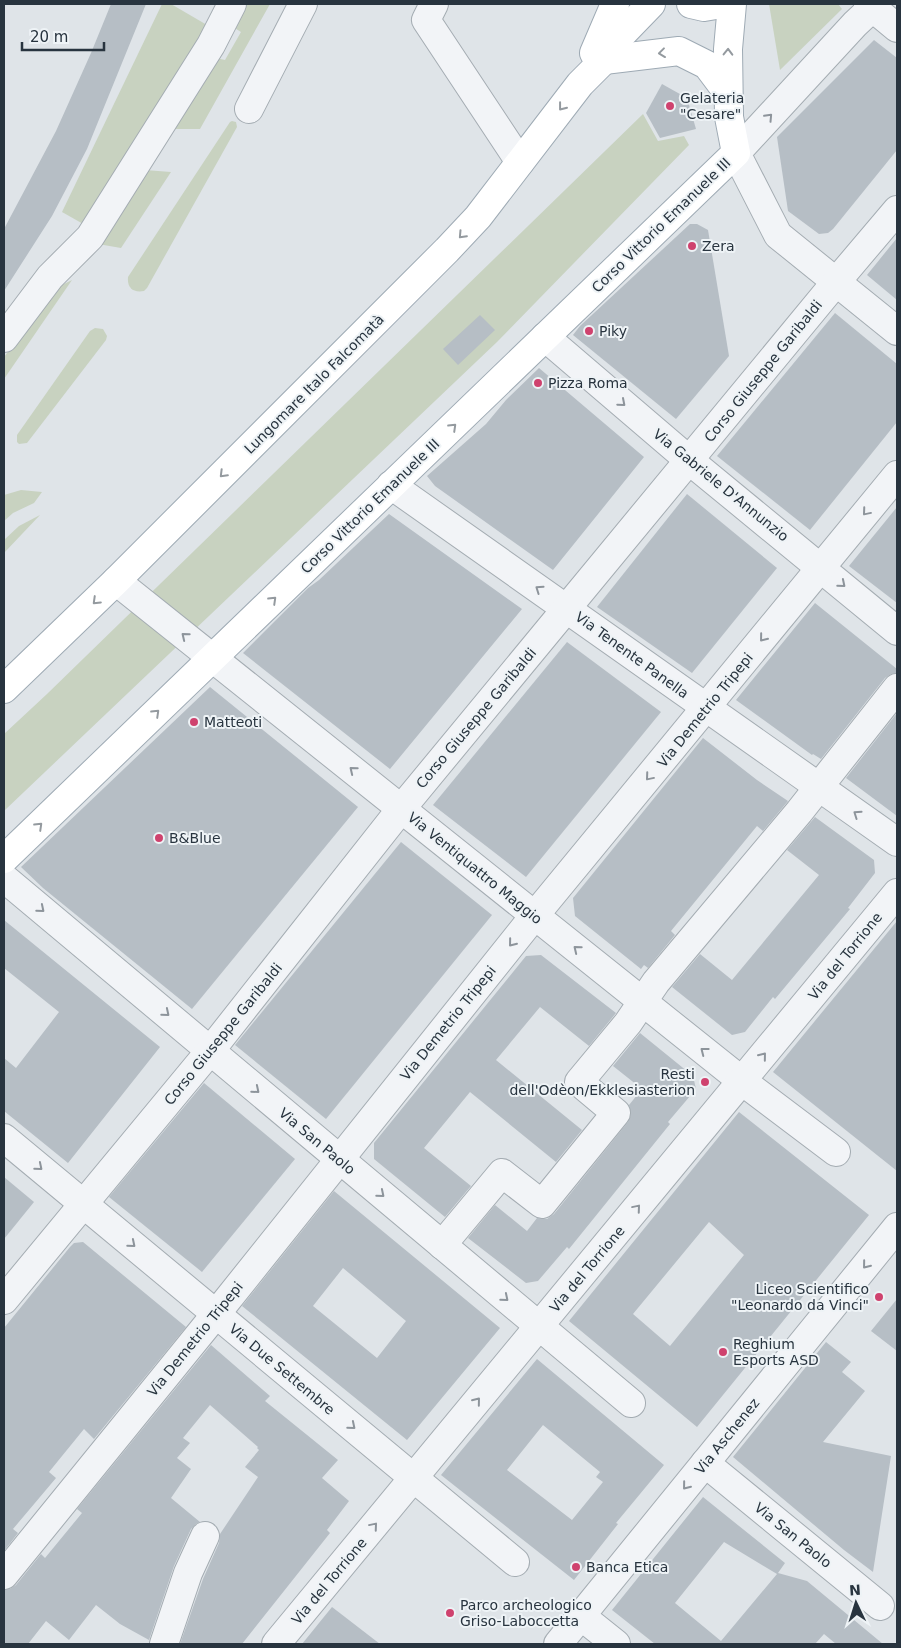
<svg xmlns="http://www.w3.org/2000/svg" width="901" height="1648" font-family="'DejaVu Sans',sans-serif">
<style>
.green{fill:#c8d2c0}
.building{fill:#b6bec5;fill-rule:evenodd}
.lines{fill:none;stroke-linecap:round;stroke-linejoin:round}
.minor-casing{stroke:#a4acb2;stroke-width:30}
.major-casing{stroke:#9eaab4;stroke-width:30}
.minor{stroke:#f2f4f7;stroke-width:28}
.major{stroke:#fff;stroke-width:28}
.oneway{stroke:#949a9f}
.oneway2{stroke:#8d949b}
.poi-dot{fill:#cf426e;stroke:#eef3f6;stroke-width:2}
.labels{text-anchor:middle;stroke-width:4;stroke-linejoin:round;paint-order:stroke}
.poi-label{font-size:14px;fill:#28343f;stroke:#eef3f6;text-anchor:start}
.street-label{font-size:14px;fill:#28343f;stroke:#eef3f6}
</style>
<rect width="100%" height="100%" fill="#dfe4e8"/>
<g class="green">
<polygon points="162,4 171,4 207,25 85,225 62,212"/>
<polygon points="245,4 270,4 200,129 171,129 216,58 225,60 241,32 233,27"/>
<polygon points="769,4 838,4 842,9 780,70"/>
<polygon points="643,114 658,141 684,136 689,145 497,342 4,811 4,734 47,694"/>
<path d="M232 121 236 122 237 127 147 288 144 291C133 293 127 288 128 277L230 122Z"/>
<polygon points="145,170 171,172 121,248 98,244"/>
<polygon points="72,280 4,379 4,357 58,287"/>
<polygon points="95,328 103,329 107,336 106,340 27,443 19,444 17,442 17,435 90,331"/>
<polygon points="21,490 42,492 34,503 13,513 4,521 4,495"/>
<polygon points="40,515 4,553 4,540 19,526"/>
</g>
<g class="building">
<polygon points="111,4 146,4 87,149 52,216 4,291 4,229 56,131 91,53"/>
<polygon points="874,40 897,58 897,150 833,229 828,233 819,234 788,211 777,137"/>
<polygon points="662,84 687,98 696,129 660,138 646,113"/>
<polygon points="690,224 697,224 708,230 729,356 676,419 573,335 580,326"/>
<polygon points="897,238 897,300 867,275"/>
<polygon points="835,313 897,364 897,422 810,530 717,456"/>
<polygon points="480,315 495,330 458,365 443,349"/>
<polygon points="539,368 644,457 553,570 435,486 427,476 486,424 506,400"/>
<polygon points="687,494 777,568 692,673 597,607"/>
<polygon points="897,507 897,603 849,566"/>
<polygon points="389,514 522,609 390,769 243,653 308,588 319,580"/>
<polygon points="815,603 897,669 897,673 891,674 885,678 821,759 813,754 812,755 736,700"/>
<polygon points="567,642 661,712 526,877 433,805"/>
<polygon points="210,687 358,807 192,1009 43,888 21,867"/>
<polygon points="897,713 897,816 846,778"/>
<polygon points="703,738 757,780 788,801 763,831 757,826 671,931 675,935 648,968 644,965 641,969 575,916 573,898"/>
<polygon points="815,817 874,860 875,873 848,908 850,909 775,999 773,997 745,1032 732,1035 672,987 700,954 732,980 819,875 787,850"/>
<polygon points="401,842 492,915 326,1119 235,1045"/>
<polygon points="4,920 160,1047 68,1163 4,1111 4,1058 16,1068 59,1012 4,968"/>
<polygon points="897,921 897,1171 773,1072"/>
<polygon points="541,955 616,1013 589,1046 540,1007 496,1060 582,1130 556,1162 470,1092 424,1148 471,1186 445,1217 374,1159 374,1143 526,956"/>
<polygon points="640,1033 693,1076 696,1089 668,1122 670,1124 569,1249 567,1247 538,1281 526,1283 468,1238 495,1205 527,1231 537,1218 547,1219 554,1214 628,1122 631,1115 629,1105 642,1089 613,1066"/>
<polygon points="204,1083 295,1159 202,1272 109,1197"/>
<path d="M739 1112 869 1215 697 1427 569 1321ZM709 1222 744 1255 670 1346 633 1314Z"/>
<polygon points="4,1177 34,1202 4,1239"/>
<path d="M334 1191 500 1328 407 1440 242 1306ZM343 1268 406 1321 377 1358 313 1306Z"/>
<polygon points="83,1242 186,1327 94,1439 84,1429 49,1472 56,1478 13,1529 18,1533 4,1551 4,1328 70,1247 74,1243"/>
<polygon points="897,1299 897,1351 871,1331"/>
<polygon points="826,1342 851,1362 842,1372 865,1391 823,1442 891,1456 873,1572 844,1550 733,1457"/>
<polygon points="211,1345 270,1396 265,1401 338,1460 322,1478 349,1501 327,1530 330,1533 242,1644 180,1644 203,1579 219,1543 220,1534 258,1477 245,1467 259,1450 257,1448 258,1447 210,1405 183,1438 190,1443 177,1458 191,1469 171,1498 200,1522 196,1524 191,1529 174,1566 149,1640 120,1624 96,1605 69,1640 46,1621 28,1644 4,1644 4,1590 10,1589 16,1585 41,1554 45,1558 82,1513 77,1509"/>
<path d="M537 1359 664 1465 616 1523 618 1524 574 1580 441 1475ZM543 1425 600 1472 596 1477 603 1482 572 1520 507 1470Z"/>
<path d="M703 1497 785 1563 778 1573 807 1581 883 1644H836L824 1634 815 1644H655L612 1610ZM724 1542 777 1574 721 1641 675 1603Z"/>
<polygon points="332,1607 380,1644 302,1644"/>
</g>
<g class="lines">
<g class="minor-casing">
<g id="minor">
<polyline points="434,4 426,20 520,162"/>
<polyline points="868,4 897,28"/>
<polyline points="872,8 855,24 736,153 778,235 897,331"/>
<polyline points="249,109 303,4"/>
<polyline points="545,337 690,461 897,631"/>
<polyline points="4,338 50,277 90,237 211,45 232,4"/>
<polyline points="391,485 897,842"/>
<polyline points="116,581 742,1081 836,1152"/>
<polyline points="4,878 631,1403"/>
<polyline points="4,1138 515,1562"/>
<polyline points="442,1245 502,1173 542,1204 616,1113 579,1082 628,1023 656,982 799,812 897,688"/>
<polyline points="4,1300 210,1051 401,809 836,282 897,210"/>
<polyline points="705,1463 880,1606"/>
<polyline points="4,1575 216,1314 535,915 897,475"/>
<polyline points="581,1616 616,1644"/>
<polyline points="164,1644 188,1573 205,1536"/>
<polyline points="276,1644 897,893"/>
<polyline points="558,1644 897,1227"/>
</g>
</g>
<g class="major-casing">
<g id="major">
<polyline points="691,4 704,7 722,4"/>
<polyline points="594,53 615,4"/>
<polyline points="604,60 679,51 707,65 728,93"/>
<polyline points="4,689 116,581 447,250 478,217 580,84 604,60 621,35 651,4"/>
<polyline points="4,859 736,153 729,117 728,49 732,4"/>
</g>
</g>
<use href="#minor" class="minor"/>
<use href="#major" class="major"/>
</g>
<defs><path id="oneway-chevron" d="M-2-3.5L2.5 0L-2 3.5" fill="none" stroke-width="1.6" stroke-linecap="round" stroke-linejoin="round" transform="scale(1.25)"/></defs>
<g class="oneway">
<use href="#oneway-chevron" transform="translate(728 52) rotate(-89)"/>
<use href="#oneway-chevron" transform="translate(662 53) rotate(173)"/>
<use href="#oneway-chevron" transform="translate(562 107) rotate(128)"/>
<use href="#oneway-chevron" transform="translate(462 235) rotate(133)"/>
<use href="#oneway-chevron" transform="translate(453 427) rotate(-44)"/>
<use href="#oneway-chevron" transform="translate(223 474) rotate(135)"/>
<use href="#oneway-chevron" transform="translate(273 600) rotate(-44)"/>
<use href="#oneway-chevron" transform="translate(96 601) rotate(136)"/>
<use href="#oneway-chevron" transform="translate(156 713) rotate(-44)"/>
<use href="#oneway-chevron" transform="translate(39 826) rotate(-44)"/>
</g>
<g class="oneway2">
<use href="#oneway-chevron" transform="translate(769 117) rotate(-47)"/>
<use href="#oneway-chevron" transform="translate(622 403) rotate(41)"/>
<use href="#oneway-chevron" transform="translate(866 512) rotate(130)"/>
<use href="#oneway-chevron" transform="translate(842 584) rotate(40)"/>
<use href="#oneway-chevron" transform="translate(539 589) rotate(-145)"/>
<use href="#oneway-chevron" transform="translate(185 636) rotate(-141)"/>
<use href="#oneway-chevron" transform="translate(763 638) rotate(129)"/>
<use href="#oneway-chevron" transform="translate(353 770) rotate(-141)"/>
<use href="#oneway-chevron" transform="translate(649 777) rotate(130)"/>
<use href="#oneway-chevron" transform="translate(857 814) rotate(-145)"/>
<use href="#oneway-chevron" transform="translate(41 909) rotate(40)"/>
<use href="#oneway-chevron" transform="translate(512 943) rotate(129)"/>
<use href="#oneway-chevron" transform="translate(577 949) rotate(-141)"/>
<use href="#oneway-chevron" transform="translate(166 1013) rotate(40)"/>
<use href="#oneway-chevron" transform="translate(704 1051) rotate(-142)"/>
<use href="#oneway-chevron" transform="translate(763 1056) rotate(-51)"/>
<use href="#oneway-chevron" transform="translate(256 1090) rotate(40)"/>
<use href="#oneway-chevron" transform="translate(39 1167) rotate(40)"/>
<use href="#oneway-chevron" transform="translate(381 1194) rotate(40)"/>
<use href="#oneway-chevron" transform="translate(637 1208) rotate(-50)"/>
<use href="#oneway-chevron" transform="translate(132 1244) rotate(40)"/>
<use href="#oneway-chevron" transform="translate(866 1265) rotate(129)"/>
<use href="#oneway-chevron" transform="translate(505 1298) rotate(40)"/>
<use href="#oneway-chevron" transform="translate(477 1401) rotate(-51)"/>
<use href="#oneway-chevron" transform="translate(352 1426) rotate(40)"/>
<use href="#oneway-chevron" transform="translate(686 1486) rotate(129)"/>
<use href="#oneway-chevron" transform="translate(374 1526) rotate(-50)"/>
</g>
<g class="poi-dot">
<circle cx="670" cy="106" r="5"/>
<circle cx="692" cy="246" r="5"/>
<circle cx="589" cy="331" r="5"/>
<circle cx="538" cy="383" r="5"/>
<circle cx="194" cy="722" r="5"/>
<circle cx="159" cy="838" r="5"/>
<circle cx="705" cy="1082" r="5"/>
<circle cx="879" cy="1297" r="5"/>
<circle cx="723" cy="1352" r="5"/>
<circle cx="576" cy="1567" r="5"/>
<circle cx="450" cy="1613" r="5"/>
</g>
<g class="labels">
<g class="poi-label">
<text x="680" y="103">Gelateria<tspan x="680" dy="16">"Cesare"</tspan></text>
<text x="702" y="251">Zera</text>
<text x="599" y="336">Piky</text>
<text x="548" y="388">Pizza Roma</text>
<text x="204" y="727">Matteoti</text>
<text x="169" y="843">B&amp;Blue</text>
<text x="695" y="1079" text-anchor="end">Resti<tspan x="695" dy="16">dell'Odèon/Ekklesiasterion</tspan></text>
<text x="869" y="1294" text-anchor="end">Liceo Scientifico<tspan x="869" dy="16">"Leonardo da Vinci"</tspan></text>
<text x="733" y="1349">Reghium<tspan x="733" dy="16">Esports ASD</tspan></text>
<text x="586" y="1572">Banca Etica</text>
<text x="460" y="1610">Parco archeologico<tspan x="460" dy="16">Griso-Laboccetta</tspan></text>
</g>
<g class="street-label">
<text transform="translate(661 225) rotate(-44)" y="5">Corso Vittorio Emanuele III</text>
<text transform="translate(763 371) rotate(-51)" y="5">Corso Giuseppe Garibaldi</text>
<text transform="translate(314 384) rotate(-45)" y="5">Lungomare Italo Falcomatà</text>
<text transform="translate(721 485) rotate(39)" y="5">Via Gabriele D'Annunzio</text>
<text transform="translate(370 506) rotate(-44)" y="5">Corso Vittorio Emanuele III</text>
<text transform="translate(632 655) rotate(36)" y="5">Via Tenente Panella</text>
<text transform="translate(705 710) rotate(-51)" y="5">Via Demetrio Tripepi</text>
<text transform="translate(476 718) rotate(-50)" y="5">Corso Giuseppe Garibaldi</text>
<text transform="translate(475 868) rotate(39)" y="5">Via Ventiquattro Maggio</text>
<text transform="translate(845 956) rotate(-51)" y="5">Via del Torrione</text>
<text transform="translate(448 1023) rotate(-51)" y="5">Via Demetrio Tripepi</text>
<text transform="translate(223 1034) rotate(-51)" y="5">Corso Giuseppe Garibaldi</text>
<text transform="translate(317 1141) rotate(40)" y="5">Via San Paolo</text>
<text transform="translate(587 1269) rotate(-50)" y="5">Via del Torrione</text>
<text transform="translate(195 1339) rotate(-51)" y="5">Via Demetrio Tripepi</text>
<text transform="translate(282 1369) rotate(40)" y="5">Via Due Settembre</text>
<text transform="translate(727 1436) rotate(-51)" y="5">Via Aschenez</text>
<text transform="translate(793 1535) rotate(39)" y="5">Via San Paolo</text>
<text transform="translate(329 1581) rotate(-50)" y="5">Via del Torrione</text>
</g>
</g>
<rect width="901" height="1648" fill="none" stroke="#28343f" stroke-width="10"/>
<g transform="translate(856 1603) rotate(356)" stroke="#eef3f6" stroke-width="4" paint-order="stroke">
<path d="M0-4L9 19L0 12L-9 19Z" fill="#28343f"/>
<text y="-8" font-size="14" font-weight="bold" text-anchor="middle" fill="#28343f">N</text>
</g>
<path d="M22 42v8h82v-8" fill="none" stroke="#28343f" stroke-width="2.5"/>
<text x="30" y="42" font-size="15" fill="#28343f" stroke="#eef3f6" stroke-width="4" paint-order="stroke">20 m</text>
</svg>
